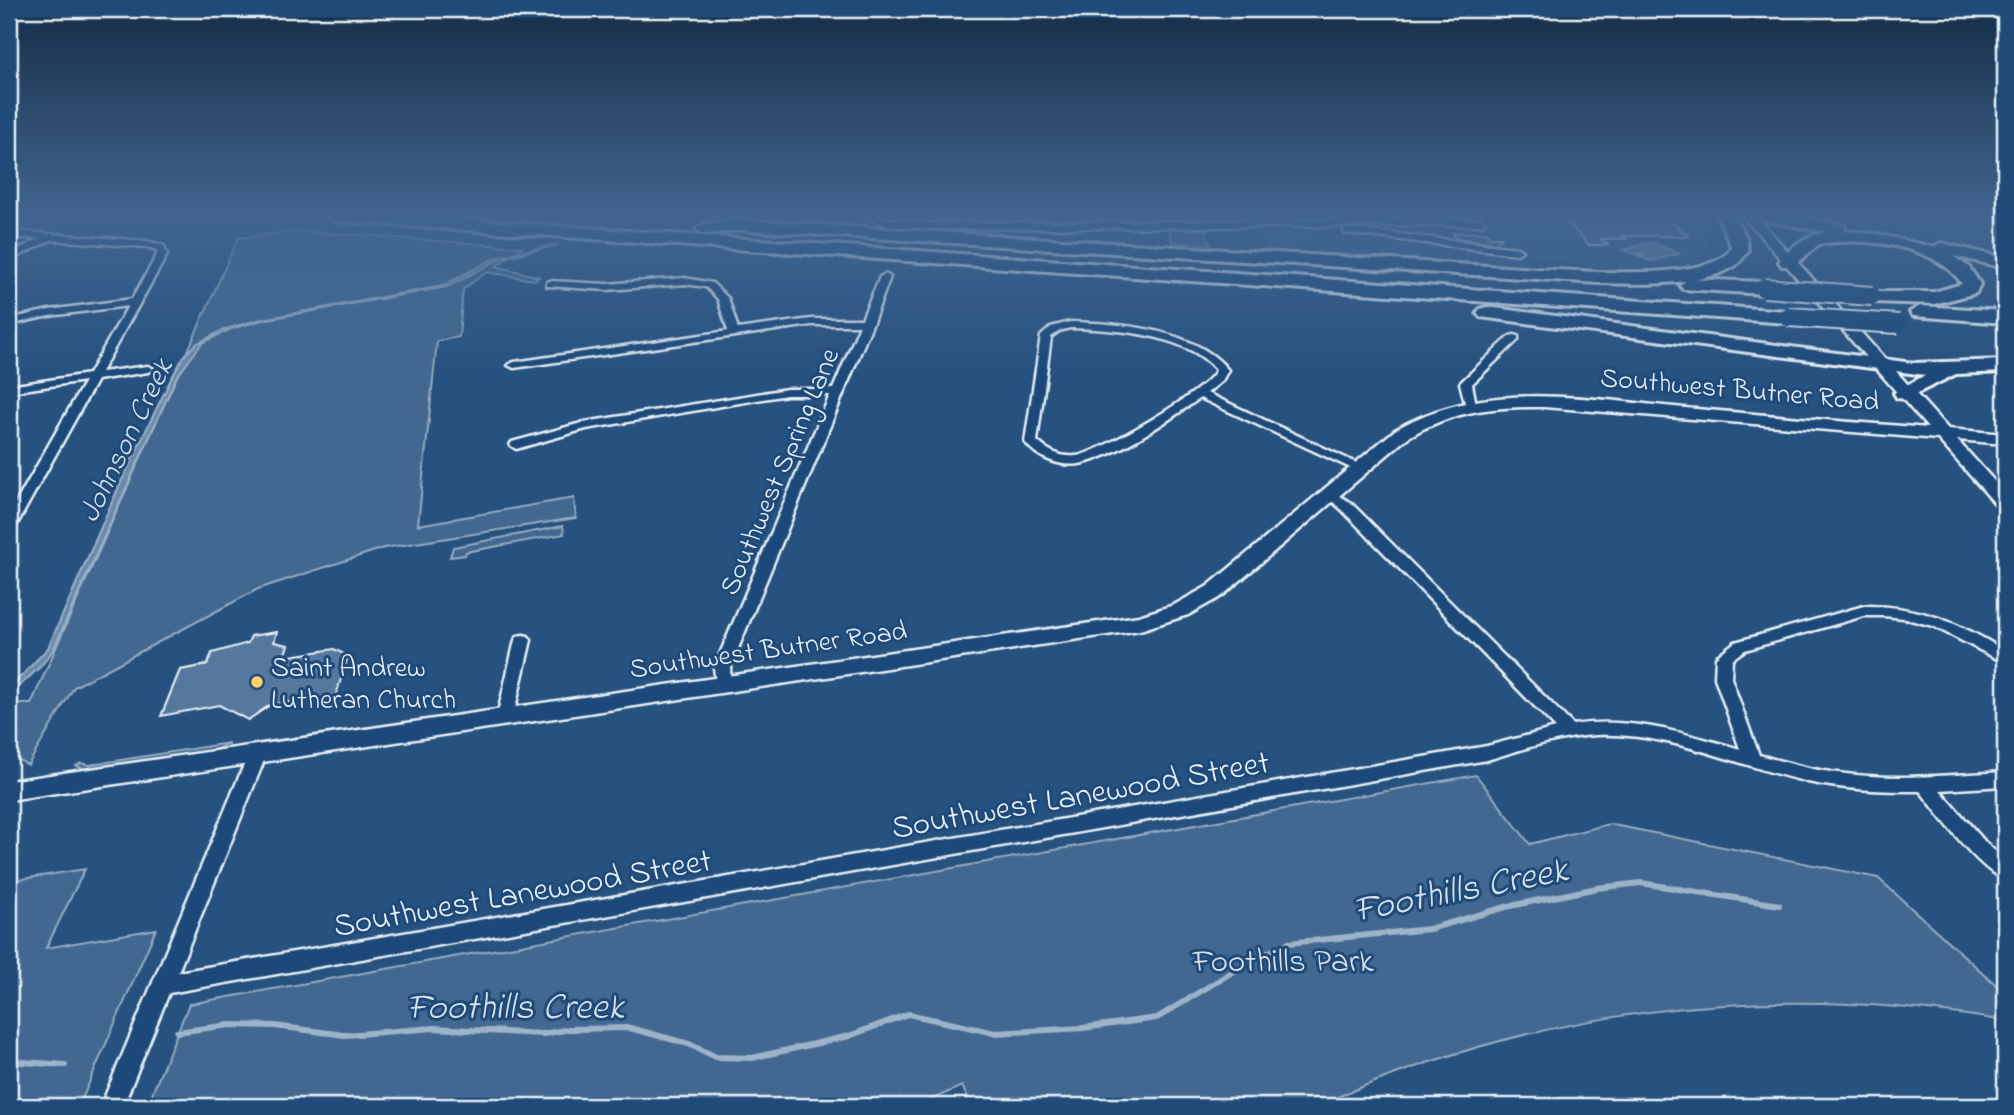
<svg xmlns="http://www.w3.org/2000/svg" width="2014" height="1115" font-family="'Indie Flower',sans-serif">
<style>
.built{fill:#355d88}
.green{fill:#436891;stroke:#96acc4;stroke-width:2}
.water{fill:#6b8aaa;stroke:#9db3c9;stroke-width:2}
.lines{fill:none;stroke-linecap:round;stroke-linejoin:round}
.stream{stroke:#9db3c9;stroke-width:6}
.building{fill:#57789d;stroke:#e8f1f8;stroke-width:2}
.street-casing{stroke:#e8f1f8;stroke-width:5}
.secondary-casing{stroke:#e8f1f8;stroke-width:5}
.highway-casing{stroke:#e8f1f8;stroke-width:6}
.street{fill:#1f4a7a;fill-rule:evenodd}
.secondary{fill:#1f4a7a;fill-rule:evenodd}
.highway{fill:#1f4a7a;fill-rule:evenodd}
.highway-bridge-casing{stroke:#e8f1f8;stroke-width:22;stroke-linecap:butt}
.highway-bridge{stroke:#1f4a7a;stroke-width:18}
.poi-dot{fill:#ffd166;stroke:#1f4a7a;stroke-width:2.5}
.labels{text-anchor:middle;stroke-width:6;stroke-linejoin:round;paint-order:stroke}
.street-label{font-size:28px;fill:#e8f1f8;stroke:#1f4a7a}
.poi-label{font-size:28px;fill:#e8f1f8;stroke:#1f4a7a;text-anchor:start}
.water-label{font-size:30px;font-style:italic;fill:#d5e2ec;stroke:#1f4a7a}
.near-street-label{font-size:33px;fill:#e8f1f8;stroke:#1f4a7a}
.near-park-label{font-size:33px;fill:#d8e3ee;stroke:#1f4a7a}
.near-water-label{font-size:37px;font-style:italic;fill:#d5e2ec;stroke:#1f4a7a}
</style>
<rect width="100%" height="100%" fill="#27517f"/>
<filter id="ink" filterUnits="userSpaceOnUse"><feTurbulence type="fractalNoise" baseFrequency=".0143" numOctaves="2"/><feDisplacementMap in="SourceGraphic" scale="14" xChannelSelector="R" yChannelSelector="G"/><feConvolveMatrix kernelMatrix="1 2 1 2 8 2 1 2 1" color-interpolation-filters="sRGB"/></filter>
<g filter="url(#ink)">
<g class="built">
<polygon points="886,216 1274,216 1275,218 915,222"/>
<polygon points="1485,216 1704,216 1707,221 1707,251 1694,265 1614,270 1534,259 1515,247 1520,256 1540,268 1265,248 1259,228 1420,245 1409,230 1501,226"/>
<polygon points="1811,216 2005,216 2005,255 1892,226"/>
</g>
<g class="green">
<polygon points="1169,229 1210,229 1205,230 1210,245 1172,242"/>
<polygon points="299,231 523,247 496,266 539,277 534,280 487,272 463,289 459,337 437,341 418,525 574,498 576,518 384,548 258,589 74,687 28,765 9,754 9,704 31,704 238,238"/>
<polygon points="563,526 564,534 466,552 465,555 450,557 453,547"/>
<polygon points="229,743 215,750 86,769 76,766 81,763 89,765"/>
<path d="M1476 775 1530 844 1609 824 1878 878 2005 993V1021C1769 980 1535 1008 1317 1106H971L962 1086 917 1106H147L189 1004Z"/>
<polygon points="85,869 46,948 156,929 79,1106 9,1106 9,881"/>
</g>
<g class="water">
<polygon points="1652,242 1679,254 1650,261 1638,256 1646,253 1634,254 1623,250"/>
<polygon points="551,245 558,245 502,258 447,287 263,320 231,329 202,343 176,378 53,650 41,666 9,696 9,689 48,648 120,484 171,379 184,356 196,344 223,330 257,320 442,286 497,257"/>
</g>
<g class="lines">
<g class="stream">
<polyline points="177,1032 230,1025 275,1026 345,1035 434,1028 543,1034 570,1029 630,1028 689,1044 716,1057 752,1058 849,1036 908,1014 995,1033 1083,1028 1157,1018 1247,963 1288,943 1429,929 1506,907 1597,888 1641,883 1779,905"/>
<polyline points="9,1061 65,1065"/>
</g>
</g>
<g class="building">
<polygon points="1561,216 1666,216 1688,236 1622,236 1626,239 1601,239 1608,245 1589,245"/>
<polygon points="1486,232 1490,237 1502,237 1496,243 1456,238 1452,233"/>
<polygon points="277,632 274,642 288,645 284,657 334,649 348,656 336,695 270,705 248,720 219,705 161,716 180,670 207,665 212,653 248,643 251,636"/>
</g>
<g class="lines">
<g class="street-casing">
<g id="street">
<polygon points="863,216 928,223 1481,219 1485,222 1481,225 928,229 887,226"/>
<polygon points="1347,228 1517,248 1522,251 1517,254 1344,233 1343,231"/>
<polygon points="9,231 147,241 164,246 167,255 101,372 148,366 154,369 148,372 97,380 16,526 9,530 9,515 85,381 9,392 9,386 89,374 128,306 49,316 9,325 9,319 49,310 132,299 157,255 157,250 146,247 51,240 9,261 9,254 39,239 9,237"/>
<polygon points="885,274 890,277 873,322 730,668 731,685 729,689 717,689 714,668 830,395 787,395 586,429 516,449 510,445 512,442 585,422 787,389 833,389 860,325 811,325 514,368 508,365 514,362 728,331 718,299 706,287 685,284 607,290 547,286 547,282 550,281 607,284 685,278 712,283 728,298 738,329 811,319 862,319 880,277"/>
<path d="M1070 322C1119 323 1196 329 1228 370L1222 381 1207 393 1367 468 1365 471H1357L1200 398C1171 419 1114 458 1079 464 1059 467 1037 458 1025 442L1041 336 1051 327ZM1070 328C1114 329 1187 334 1216 370 1210 389 1098 454 1076 456 1061 458 1048 451 1037 441L1051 337 1059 331Z"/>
<polygon points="1514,335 1518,336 1518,340 1472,384 1476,405 1474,407 1466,407 1460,383 1510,336"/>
<path d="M1332 491 1351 503 1573 725C1630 716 1686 734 1740 749L1715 678 1716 657 1735 642 1864 606C1917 605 1961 623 2005 651V663L1933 626 1903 618 1884 616H1864L1745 650 1732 659 1731 678 1759 755C1785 762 1811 770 1838 773 1894 781 1949 775 2005 772V786L1940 790 1985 842 2005 860V879C1979 871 1938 813 1920 791 1882 791 1845 790 1808 782 1738 766 1669 732 1596 735 1559 737 1523 749 1487 760L169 993 123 1106H101L249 753 252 748 258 746 264 748 267 753 178 972 1487 746 1556 728 1341 509 1325 495Z"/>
<polygon points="523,635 528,636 531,640 513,717 511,721 505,723 499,721 497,717 515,640 518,636"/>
</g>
</g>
<g class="secondary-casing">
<path id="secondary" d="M1743 216H1756L1948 429 2005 434V444L1957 440 2005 493V509L1999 508 1938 439 1544 407C1494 406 1450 411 1407 438L1222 596 1188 615 1140 630 9 800V781L1139 616 1174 605 1208 586 1395 430C1485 376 1597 401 1696 409 1773 416 1851 422 1928 428Z"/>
</g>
<g class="highway-casing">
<g id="highway">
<polygon points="328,216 412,216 1788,311 1798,317 1788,323 336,221"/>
<path d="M1718 216H1734L1746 237 1748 251C1744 256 1739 264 1733 267 1690 293 1587 282 1537 279L742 230 704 234 696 229 704 224 742 220 1537 269C1571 270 1721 284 1731 246Z"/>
<path d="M1759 216H1796L1844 225 1845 231 1876 234 1933 247 1941 243 2005 258V268L1953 256 1969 267 1980 284 1976 293 1934 304 1872 302 1865 300 1863 296 1865 292H1934L1962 284C1936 244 1862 237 1819 244L1794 266H1782L1779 262C1793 245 1805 235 1827 232L1767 221Z"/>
<polygon points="1689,279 1764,282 1773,288 1764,294 1683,289 1680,285"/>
<polygon points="1920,306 2005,311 2005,323 1913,316 1910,312"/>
<polygon points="1487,307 1913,363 2005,360 2005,372 1956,374 1905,399 1897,398 1894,393 1925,375 1480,317 1477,313 1480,309"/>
</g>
</g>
<use href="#street" class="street"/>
<use href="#secondary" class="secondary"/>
<use href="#highway" class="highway"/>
<g class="highway-bridge-casing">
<g id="highway-bridge">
<polyline points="1764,288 1872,296"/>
<polyline points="1788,317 1899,324"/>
</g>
</g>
<use href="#highway-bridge" class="highway-bridge"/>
</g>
</g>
<linearGradient id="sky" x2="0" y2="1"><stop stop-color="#152d46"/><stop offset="0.58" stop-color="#416590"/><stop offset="1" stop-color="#416590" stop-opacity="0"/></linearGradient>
<rect width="2014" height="372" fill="url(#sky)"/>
<circle class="poi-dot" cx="257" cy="682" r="7"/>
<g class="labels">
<g class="street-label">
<text transform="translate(1740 388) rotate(5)" y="10">Southwest Butner Road</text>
<text transform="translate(778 471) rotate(-67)" y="10">Southwest Spring Lane</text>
<text transform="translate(768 648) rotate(-8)" y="10">Southwest Butner Road</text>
</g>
<g class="poi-label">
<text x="271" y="676">Saint Andrew<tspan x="271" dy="32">Lutheran Church</tspan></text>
</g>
<g class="water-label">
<text transform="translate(125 440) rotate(-64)" y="10">Johnson Creek</text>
</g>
<g class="near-street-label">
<text transform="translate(1080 793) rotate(-10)" y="12">Southwest Lanewood Street</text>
<text transform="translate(522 891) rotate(-10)" y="12">Southwest Lanewood Street</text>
</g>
<g class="near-park-label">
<text x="1283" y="971">Foothills Park</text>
</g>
<g class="near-water-label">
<text transform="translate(1460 888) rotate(-11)" y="13">Foothills Creek</text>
<text x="515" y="1018">Foothills Creek</text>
</g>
</g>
<rect width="2014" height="1115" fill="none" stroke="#1f4a7a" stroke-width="35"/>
<rect x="18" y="18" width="1979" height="1080" fill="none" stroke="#e8f1f8" stroke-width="2.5" filter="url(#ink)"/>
</svg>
